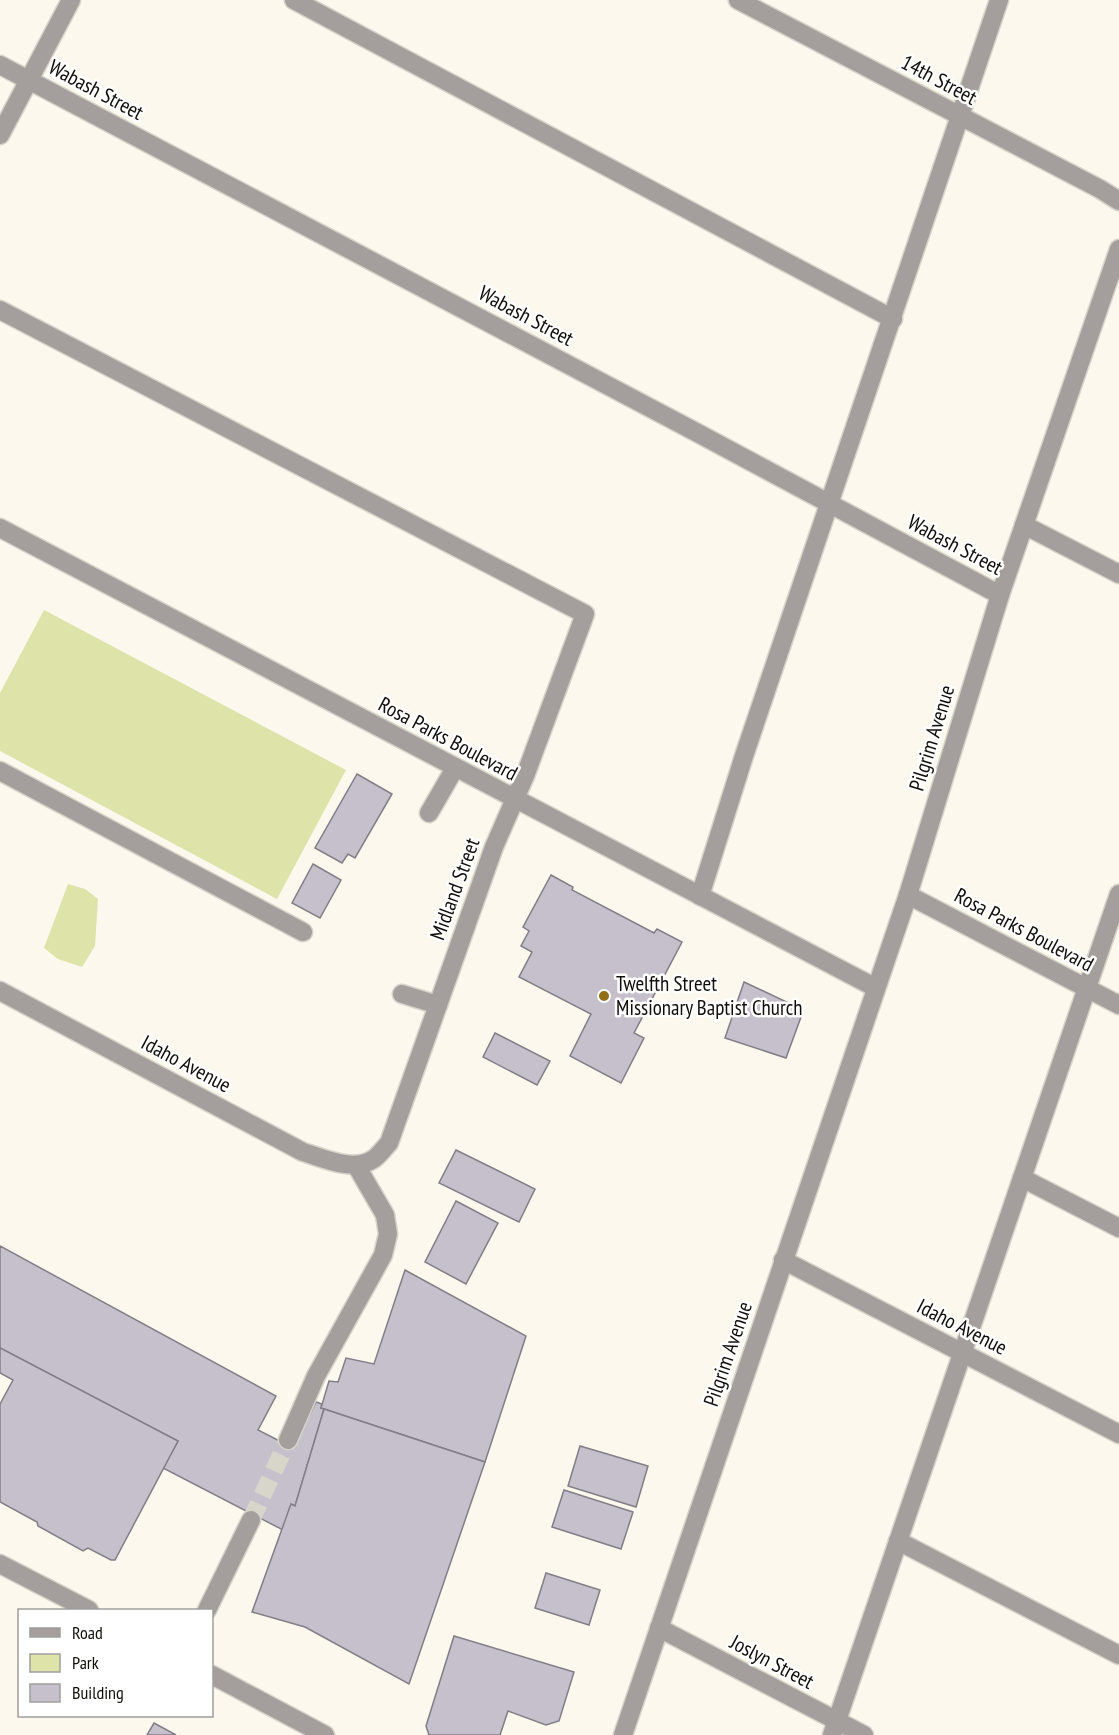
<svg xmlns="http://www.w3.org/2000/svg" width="1119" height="1735" font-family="'PT Sans Narrow',sans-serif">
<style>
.green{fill:#dee3a9}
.building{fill:#c5c0cb;stroke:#827d87;stroke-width:1.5}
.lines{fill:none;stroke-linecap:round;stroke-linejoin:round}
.minor-tunnel{stroke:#d8d5cb;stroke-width:18;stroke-dasharray:18 9;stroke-linecap:butt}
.minor-casing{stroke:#d6d3c9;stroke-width:21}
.minor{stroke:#a49f9c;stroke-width:18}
.poi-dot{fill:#916f16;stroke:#fff;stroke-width:2}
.labels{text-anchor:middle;stroke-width:5;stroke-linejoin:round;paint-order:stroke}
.street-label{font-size:21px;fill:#0f0e0a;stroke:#fff}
.poi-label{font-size:21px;fill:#0f0e0a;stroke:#fff;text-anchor:start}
</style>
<rect width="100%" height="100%" fill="#fcf8ed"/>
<g class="green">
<polygon points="44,610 346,770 277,899 0,751 0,693"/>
<polygon points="68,884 85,889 98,899 95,946 82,967 58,959 44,948"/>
</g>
<g class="building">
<polygon points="357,774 392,794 355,858 348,854 342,863 315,848"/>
<polygon points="313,864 341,880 320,918 292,903"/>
<polygon points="551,875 573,887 572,890 654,933 657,929 682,942 634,1033 644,1038 621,1083 570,1056 591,1014 519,977 532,952 521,946 529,931 523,927"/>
<polygon points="744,982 793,1005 801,1017 786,1058 725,1038"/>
<polygon points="495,1033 550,1061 537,1085 483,1057"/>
<polygon points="456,1150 535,1189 519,1222 439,1183"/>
<polygon points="456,1201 498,1223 466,1284 425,1262"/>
<polygon points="0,1246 276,1396 258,1430 293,1448 316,1402 322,1404 321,1408 324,1409 295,1506 291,1504 283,1530 163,1468 178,1441 0,1348"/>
<polygon points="405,1270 526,1336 485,1462 321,1408 329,1381 338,1382 346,1358 374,1364"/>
<polygon points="0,1348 178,1441 115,1560 111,1560 88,1548 83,1551 38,1526 37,1522 0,1502 0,1404 13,1380 0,1373"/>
<polygon points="324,1409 485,1462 409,1684 305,1627 252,1612 291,1504 295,1506"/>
<polygon points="580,1446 648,1466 636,1507 568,1486"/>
<polygon points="564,1490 633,1512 621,1549 552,1527"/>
<polygon points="546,1573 600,1590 589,1625 535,1608"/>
<polygon points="454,1636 574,1672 559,1721 546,1725 508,1711 500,1735 429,1735 426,1726"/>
<polygon points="154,1723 176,1735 147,1735"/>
</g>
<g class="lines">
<polyline class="minor-tunnel" points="251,1520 288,1440"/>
<g class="minor-casing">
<g id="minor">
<polyline points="294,0 893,319"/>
<polyline points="738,0 1100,189 1119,201"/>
<polyline points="0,65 692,430 1000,595"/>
<polyline points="0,135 71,0"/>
<path d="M0 310 585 614 525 776 494 847 389 1143C384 1148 378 1157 372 1160 352 1172 323 1158 303 1152L0 991"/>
<polyline points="1024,525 1119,574"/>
<polyline points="0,528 876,988"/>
<polyline points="0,771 303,932"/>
<polyline points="429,813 455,768"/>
<polyline points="908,895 1119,1005"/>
<polyline points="700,896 744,756 999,0"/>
<polyline points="402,994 438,1005"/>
<polyline points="1022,1178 1119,1228"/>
<polyline points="783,1260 1119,1434"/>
<polyline points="288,1440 316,1376 383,1255 388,1234 385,1215 356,1165"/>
<polyline points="898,1541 1119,1655"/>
<polyline points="0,1564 89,1610"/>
<polyline points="207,1610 251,1520"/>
<polyline points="659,1628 864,1735"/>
<polyline points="212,1675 325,1735"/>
<polyline points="623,1735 908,895 1000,595 1119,249"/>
<polyline points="832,1735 1119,894"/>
</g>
</g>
<use href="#minor" class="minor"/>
</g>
<circle class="poi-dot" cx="604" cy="996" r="6"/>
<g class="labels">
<g class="street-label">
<text transform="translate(939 80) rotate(28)" y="7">14th Street</text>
<text transform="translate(96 90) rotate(28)" y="7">Wabash Street</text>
<text transform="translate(526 316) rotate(28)" y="7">Wabash Street</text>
<text transform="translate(955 545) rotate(28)" y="7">Wabash Street</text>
<text transform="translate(932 738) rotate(-73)" y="7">Pilgrim Avenue</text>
<text transform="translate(448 739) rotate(28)" y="7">Rosa Parks Boulevard</text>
<text transform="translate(455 889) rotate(-70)" y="7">Midland Street</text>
<text transform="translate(1024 930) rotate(28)" y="7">Rosa Parks Boulevard</text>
<text transform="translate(186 1064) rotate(28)" y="7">Idaho Avenue</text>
<text transform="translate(962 1327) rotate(27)" y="7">Idaho Avenue</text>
<text transform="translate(728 1354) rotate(-71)" y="7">Pilgrim Avenue</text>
<text transform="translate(772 1662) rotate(28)" y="7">Joslyn Street</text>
</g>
<g class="poi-label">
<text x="616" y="991">Twelfth Street<tspan x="616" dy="24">Missionary Baptist Church</tspan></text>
</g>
</g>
<rect x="18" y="1609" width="195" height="108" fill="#ffffff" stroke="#9f9f9d" stroke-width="1.5"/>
<rect x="30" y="1628" width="30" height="9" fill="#a49f9c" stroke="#9f9f9d" stroke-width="1.5"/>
<text x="72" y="1639" font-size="18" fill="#0f0e0a">Road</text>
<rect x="30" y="1654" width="30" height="18" fill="#dee3a9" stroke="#9f9f9d" stroke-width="1.5"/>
<text x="72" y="1669" font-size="18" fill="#0f0e0a">Park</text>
<rect x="30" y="1684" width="30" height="18" fill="#c5c0cb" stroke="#9f9f9d" stroke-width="1.5"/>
<text x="72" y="1699" font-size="18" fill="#0f0e0a">Building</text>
</svg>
